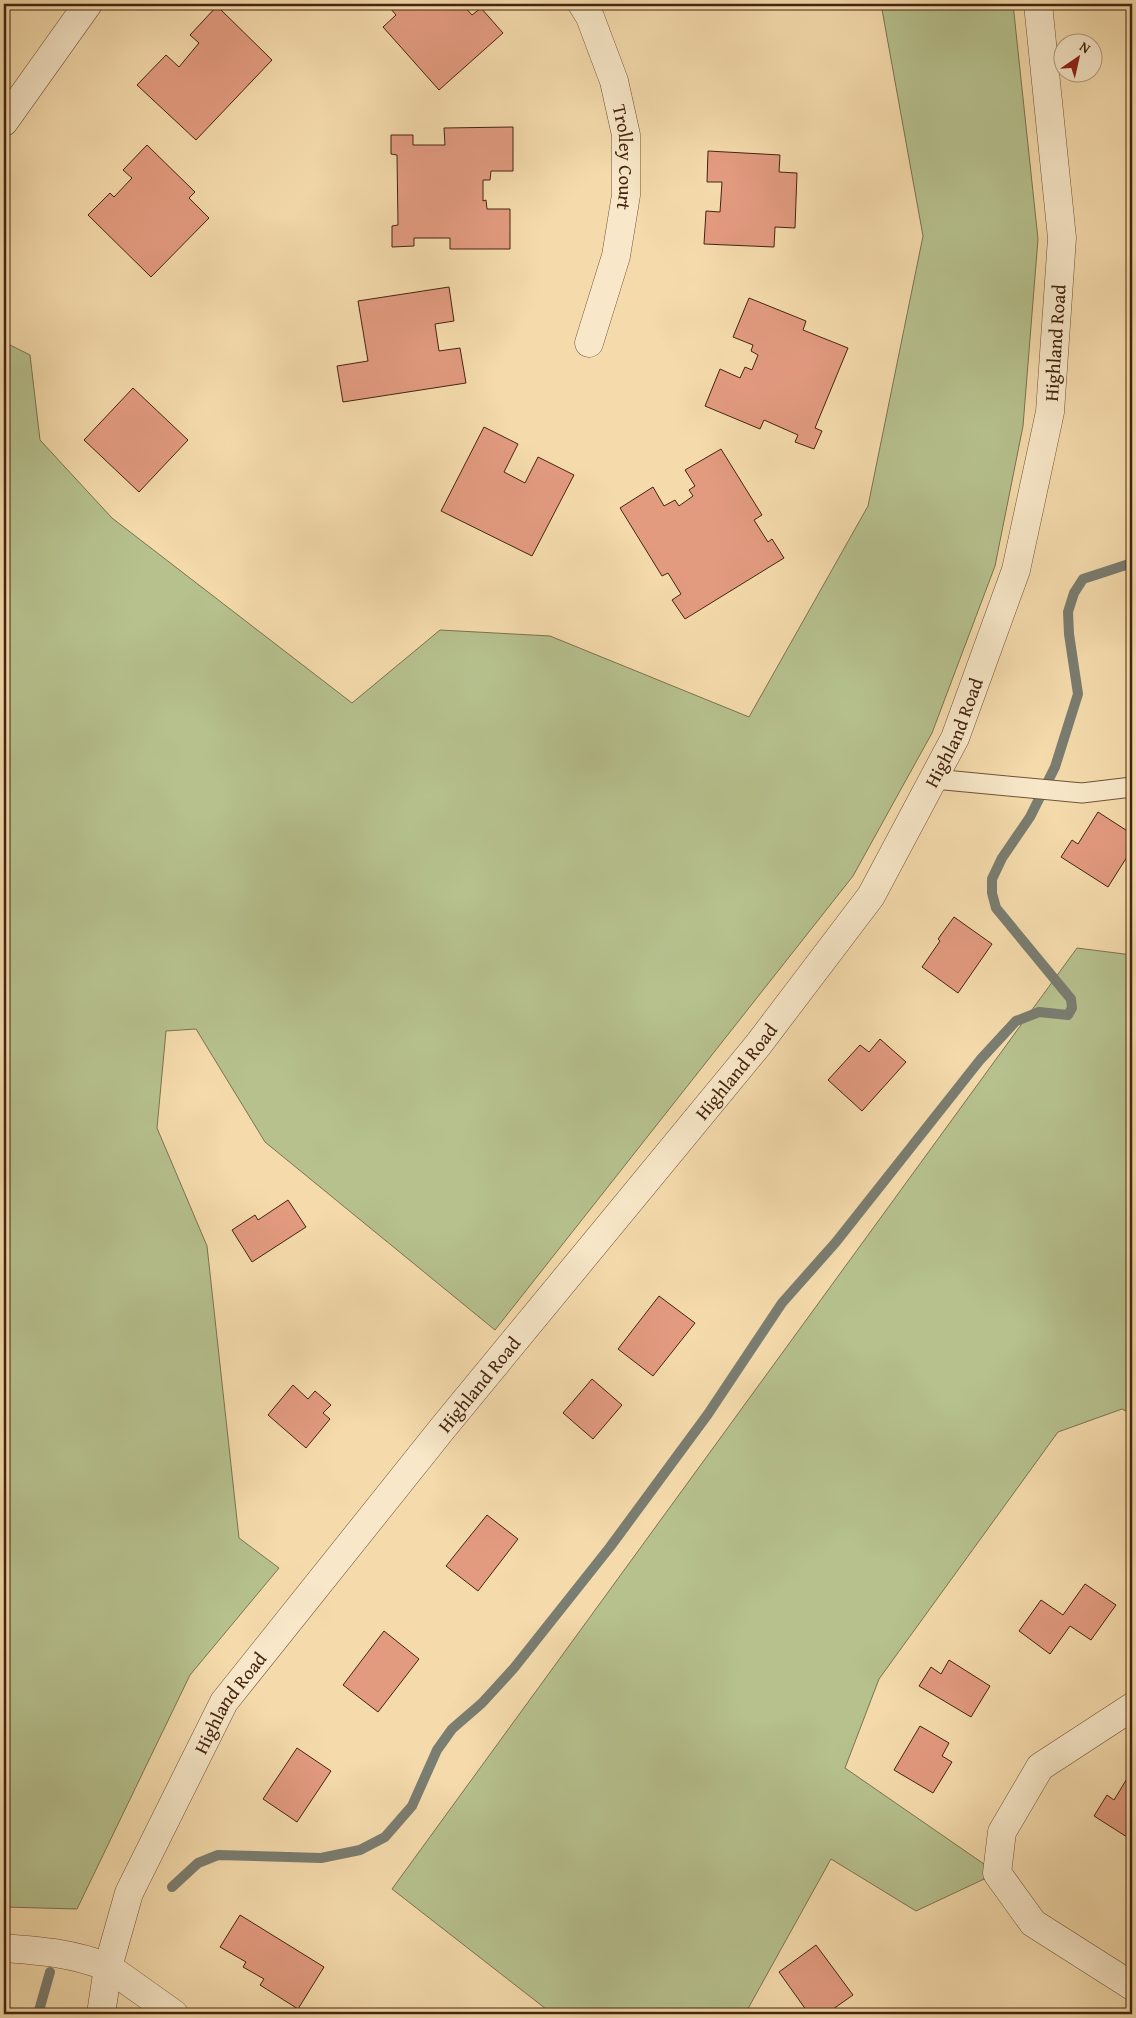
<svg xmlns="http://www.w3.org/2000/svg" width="1136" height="2018" font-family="'Gentium Book Plus',serif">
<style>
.green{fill:#b6c18e;stroke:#7d724f}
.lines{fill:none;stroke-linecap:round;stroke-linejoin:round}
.stream{stroke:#7a7d71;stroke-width:10}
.building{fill:#e39b80;stroke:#442410}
.service-casing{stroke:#705237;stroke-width:21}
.minor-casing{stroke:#705237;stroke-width:29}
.tertiary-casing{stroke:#705237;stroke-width:29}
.service{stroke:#f8e8c9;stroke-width:19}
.minor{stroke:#f8e8c9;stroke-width:28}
.tertiary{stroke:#f8e8c9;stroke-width:28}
.labels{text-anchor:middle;stroke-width:4;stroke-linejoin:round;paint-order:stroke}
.street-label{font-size:19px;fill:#442410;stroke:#f8e8c9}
</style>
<rect width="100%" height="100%" fill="#f5dbac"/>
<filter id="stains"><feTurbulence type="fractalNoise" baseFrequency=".004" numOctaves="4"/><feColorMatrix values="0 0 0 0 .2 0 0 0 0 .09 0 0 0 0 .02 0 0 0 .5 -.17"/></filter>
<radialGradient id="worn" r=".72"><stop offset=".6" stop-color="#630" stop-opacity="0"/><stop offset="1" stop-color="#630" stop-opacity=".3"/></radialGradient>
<g class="green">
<polygon points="881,4 1013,4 1038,239 1023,426 995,566 932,733 853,876 495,1330 265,1142 196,1029 166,1031 157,1128 207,1246 239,1538 279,1568 190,1675 77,1909 4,1907 4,342 30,355 40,440 112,518 352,703 440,630 550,636 749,717 868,506 923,236"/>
<polygon points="1077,948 1132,955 1132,1414 1122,1409 1058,1432 879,1679 845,1768 997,1873 916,1911 831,1859 745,2014 544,2014 546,2009 392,1889"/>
</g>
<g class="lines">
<g class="stream">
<polyline points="172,1887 198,1863 218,1855 321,1858 360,1850 385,1837 412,1806 437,1750 452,1729 482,1703 514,1668 610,1547 708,1414 782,1303 836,1242 980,1060 1016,1021 1039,1012 1068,1015 1072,1008 1071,999 996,908 992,893 992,879 1002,858 1030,817 1055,767 1078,694 1069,634 1068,612 1074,593 1083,579 1132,563"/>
<polyline points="38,2014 50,1972"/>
</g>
</g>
<g class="building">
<polygon points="395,4 462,4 472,15 481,8 503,33 439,90 383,27 396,15 390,8"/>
<polygon points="217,6 272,60 196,140 137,85 166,55 179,67 199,43 190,35"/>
<polygon points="513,127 513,171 491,171 490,180 483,180 483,201 486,200 487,209 510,209 510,249 450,249 450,238 414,238 414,246 392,247 392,226 398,225 397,155 391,154 391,135 413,135 413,145 445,145 444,128"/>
<polygon points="147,145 195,192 189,198 209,218 151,277 88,215 110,193 114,197 132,178 123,170"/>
<polygon points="708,151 780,155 779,172 797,173 795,228 775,227 774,247 704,244 706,211 720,212 722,182 707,182"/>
<polygon points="449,287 454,321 435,324 439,351 460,348 466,383 343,402 337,366 368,361 358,301"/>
<polygon points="749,298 806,321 803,330 848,348 815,428 822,431 814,449 795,442 798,435 764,420 760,429 705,406 720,369 740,378 745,367 752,370 758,355 751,351 753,345 733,337"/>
<polygon points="133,388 188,440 139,492 84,440"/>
<polygon points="484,427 518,444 504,472 525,483 538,457 574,475 532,556 441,511"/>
<polygon points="721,449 762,515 754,520 768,542 772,539 784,558 685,619 672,600 681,594 668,573 662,576 620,508 653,487 664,506 675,500 679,506 693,496 689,490 695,486 685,470"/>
<polygon points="1098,812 1132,834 1132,849 1108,887 1061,857 1072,840 1078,844"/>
<polygon points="954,917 992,944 958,993 922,967 940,941 938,939"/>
<polygon points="880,1039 906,1062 862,1111 828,1080 860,1045 869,1052"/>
<polygon points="288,1200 306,1227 252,1262 232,1230 255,1215 258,1220"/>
<polygon points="659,1296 695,1323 653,1376 618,1349"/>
<polygon points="592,1379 622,1405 593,1439 563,1413"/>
<polygon points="293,1385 308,1399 315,1391 331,1405 323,1413 330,1419 306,1448 268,1415"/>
<polygon points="487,1515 518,1539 478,1591 446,1566"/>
<polygon points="1085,1584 1116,1605 1091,1640 1070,1626 1050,1654 1019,1631 1041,1600 1063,1615"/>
<polygon points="384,1631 419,1659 378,1712 343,1685"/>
<polygon points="949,1660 990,1686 971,1717 919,1686 931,1667 941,1674"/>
<polygon points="920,1726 949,1743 942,1756 952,1762 933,1793 894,1770"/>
<polygon points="297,1748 331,1771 297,1822 263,1799"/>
<polygon points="1128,1777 1132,1780 1132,1829 1127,1837 1094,1816 1107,1795 1114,1800"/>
<polygon points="240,1915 324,1967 298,2009 260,1985 264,1979 243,1967 246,1962 220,1947"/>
<polygon points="816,1945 853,1995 826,2014 809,2014 779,1972"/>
</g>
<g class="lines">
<g class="service-casing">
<polyline id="service" points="934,779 1082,793 1132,787"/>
</g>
<g class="minor-casing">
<g id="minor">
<path id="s1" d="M582 4 590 17 614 81 626 135V195L616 256 589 343"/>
<polyline points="4,122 88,4"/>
<polyline points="1132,1707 1040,1767 1002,1832 997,1873 1033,1923 1132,1986"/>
<polyline points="108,1967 174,2014"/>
</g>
</g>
<g class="tertiary-casing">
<g id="tertiary">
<path d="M4 1948C43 1951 71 1953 108 1967"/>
<path id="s2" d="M101 2014 108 1967 129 1893 224 1702 442 1429 758 1045 871 896 955 738 1016 570 1050 412 1062 238 1038 4"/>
</g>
</g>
<use href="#service" class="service"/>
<use href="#minor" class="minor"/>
<use href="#tertiary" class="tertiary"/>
</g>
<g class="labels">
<g class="street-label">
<text dy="7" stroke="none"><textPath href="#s1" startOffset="161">Trolley Court</textPath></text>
<text dy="7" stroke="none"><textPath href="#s2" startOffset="1960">Highland Road</textPath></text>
<text dy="7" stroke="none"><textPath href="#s2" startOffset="1555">Highland Road</textPath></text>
<text dy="7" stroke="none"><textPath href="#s2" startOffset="1150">Highland Road</textPath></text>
<text dy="7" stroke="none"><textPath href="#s2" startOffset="745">Highland Road</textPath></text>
<text dy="7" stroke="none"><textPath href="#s2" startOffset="340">Highland Road</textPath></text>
</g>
</g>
<rect width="1136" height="2018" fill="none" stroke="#f5dbac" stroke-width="20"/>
<rect x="5" y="5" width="1126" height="2008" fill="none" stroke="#442410" stroke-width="2.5"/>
<rect x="10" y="10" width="1116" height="1998" fill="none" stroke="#442410"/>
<g transform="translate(1078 58) rotate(34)"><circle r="24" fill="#f8e8c9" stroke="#b09a7f"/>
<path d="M0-4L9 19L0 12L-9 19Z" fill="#8f2418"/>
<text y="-8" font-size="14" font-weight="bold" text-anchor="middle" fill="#442410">N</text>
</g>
<rect width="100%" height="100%" filter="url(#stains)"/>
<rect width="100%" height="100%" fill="url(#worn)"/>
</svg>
